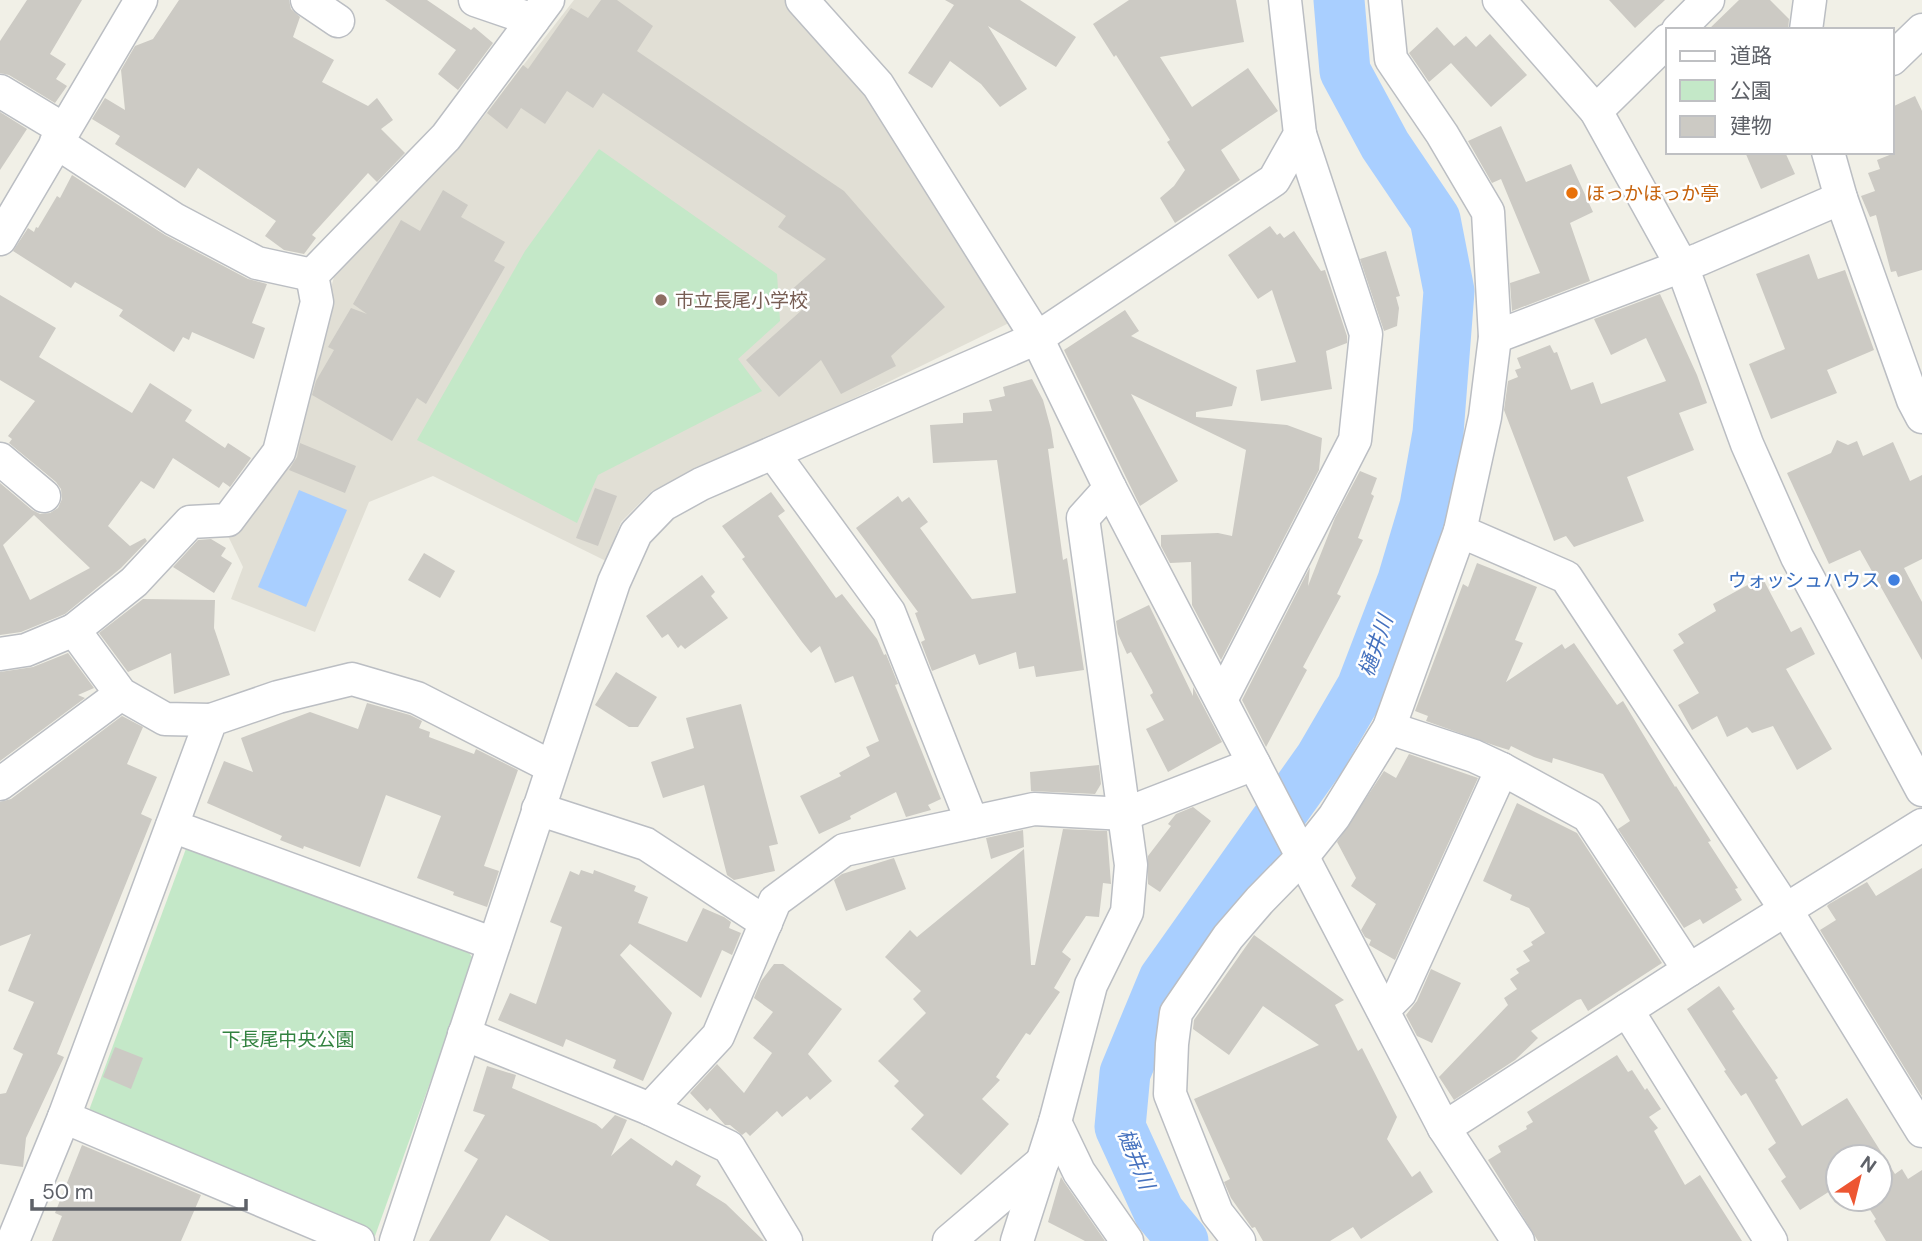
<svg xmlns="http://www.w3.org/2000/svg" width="1922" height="1241" font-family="'DM Sans','Noto Sans JP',sans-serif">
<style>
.education{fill:#e1dfd5}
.green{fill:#c4e8c8}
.water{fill:#a9cfff}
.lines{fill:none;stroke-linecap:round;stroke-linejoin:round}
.river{stroke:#a9cfff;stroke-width:51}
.building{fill:#cccac4;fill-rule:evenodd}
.minor-casing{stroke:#bbbec3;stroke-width:35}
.minor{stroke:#fff;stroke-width:32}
.food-dot{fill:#e8710a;stroke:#fff;stroke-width:2.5}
.education-dot{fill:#8d6e63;stroke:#fff;stroke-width:2.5}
.shop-dot{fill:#3f7fe0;stroke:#fff;stroke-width:2.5}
.labels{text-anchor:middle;stroke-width:5;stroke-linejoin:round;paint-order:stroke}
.food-label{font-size:19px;fill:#c56008;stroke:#fff;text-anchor:start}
.education-label{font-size:19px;fill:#785e54;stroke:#fff;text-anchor:start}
.shop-label{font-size:19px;fill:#366cbe;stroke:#fff;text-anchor:end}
.park-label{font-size:19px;fill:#328240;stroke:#fff}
.water-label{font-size:21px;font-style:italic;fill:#4571be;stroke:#fff}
</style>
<rect width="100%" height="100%" fill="#f1f0e7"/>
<polygon class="education" points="574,0 788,0 860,87 1009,323 874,389 652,491 621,522 606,561 433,476 369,502 315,632 231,599 243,567 228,536 285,458 334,277 473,130"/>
<g class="green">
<polygon points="599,149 777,274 780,321 738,359 762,391 598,475 577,523 417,440 525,251"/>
<polygon points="187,846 465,947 474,960 375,1236 88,1113"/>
</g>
<polygon class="water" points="299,490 347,510 306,607 258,587"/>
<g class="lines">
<polyline class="river" points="1183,1241 1159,1212 1120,1127 1125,1073 1164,979 1320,759 1362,687 1403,580 1425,506 1438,433 1449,291 1435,219 1385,145 1345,71 1339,0"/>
</g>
<g class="building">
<polygon points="27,0 82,0 50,54 66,64 56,79 67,86 55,103 9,75 0,73 0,41"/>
<polygon points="179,0 289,0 291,9 300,17 293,37 334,60 322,82 368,106 377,98 393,120 381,129 405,153 377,182 368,173 312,235 316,238 304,254 284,250 265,236 276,221 198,168 185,188 115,144 120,136 92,119 105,98 125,110 121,70 135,46 153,39"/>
<polygon points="385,0 427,0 471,30 474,27 493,43 458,90 438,74 456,50"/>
<polygon points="601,0 617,0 653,26 637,51 844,191 945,307 891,356 896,366 841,394 821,360 779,397 746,360 803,309 788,293 826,259 778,227 786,216 603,93 593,108 567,91 545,124 521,108 507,129 487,113 523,65 528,69 571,8 588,18"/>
<polygon points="945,0 1020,0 1076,37 1056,67 988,26 1027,89 1000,107 981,84 950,61 932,88 908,73 954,5"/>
<polygon points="1129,0 1236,0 1244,42 1160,57 1192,107 1248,68 1278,111 1221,150 1240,180 1175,223 1160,198 1174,186 1185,170 1167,142 1170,140 1116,55 1114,57 1093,24"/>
<polygon points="1609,0 1665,0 1635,28"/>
<polygon points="1739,0 1770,0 1789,19 1788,30 1708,30"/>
<polygon points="1437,27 1454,46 1466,36 1476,47 1490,34 1527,75 1491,107 1451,63 1429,82 1409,53"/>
<polygon points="1915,96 1922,111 1922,270 1898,277 1896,271 1891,272 1876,215 1870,217 1861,196 1875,191 1868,173 1880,169 1877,160 1892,154 1892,107"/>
<polygon points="0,112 27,129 0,170"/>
<polygon points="1501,126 1526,182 1571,164 1593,212 1570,223 1590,281 1512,311 1510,283 1540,273 1501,179 1492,183 1468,141"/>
<polygon points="1745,152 1785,152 1795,174 1761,189"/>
<polygon points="72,175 165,235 248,279 267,284 252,323 265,328 254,359 192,332 189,340 183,337 174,352 119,316 123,310 75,282 71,288 13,251 28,228 34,232 36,227 38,228 57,196 60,198"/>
<polygon points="443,190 468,205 461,217 505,242 494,261 505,267 426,404 417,398 392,441 312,395 316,381 334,350 328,347 351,308 367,314 353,304 401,220 420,231"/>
<polygon points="1270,226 1277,235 1280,233 1284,238 1294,231 1321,271 1325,270 1347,336 1347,343 1326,351 1332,389 1261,401 1256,370 1296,362 1272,290 1258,299 1228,255"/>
<polygon points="1386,251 1400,296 1396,297 1399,308 1397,326 1384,331 1360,259"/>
<polygon points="1809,254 1818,279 1845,270 1874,350 1827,370 1837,393 1771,419 1749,364 1785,349 1756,274"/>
<polygon points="1660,294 1697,375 1707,403 1679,413 1694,450 1627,477 1644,521 1574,547 1566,536 1554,541 1504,410 1508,381 1518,377 1515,370 1521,368 1517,358 1550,345 1554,353 1557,352 1571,390 1593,382 1601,404 1666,381 1646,338 1611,355 1594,319"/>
<path d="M0 295 56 328 39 357 132 413 150 383 192 410 185 421 225 448 228 443 251 458 230 487 223 482 219 488 173 458 154 489 141 481 108 526 130 546 145 538 147 541 121 568 65 614 21 632 0 635V483L32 510 40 514 50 513 58 508 62 499 61 489 56 482 9 443 12 439 8 436 35 401 0 380ZM34 515 90 568 30 600 3 545Z"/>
<polygon points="1125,310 1139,331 1131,336 1237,387 1232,406 1196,412 1196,417 1287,425 1322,438 1319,470 1221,660 1192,605 1191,562 1170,563 1161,546 1161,535 1218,533 1232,536 1246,450 1131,394 1178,481 1140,506 1064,350"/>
<polygon points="1032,379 1043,400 1051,429 1054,448 1048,449 1063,560 1067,558 1084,670 1036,677 1034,666 1019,669 1016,652 979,665 975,654 932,671 921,642 925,640 915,613 918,612 856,528 898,496 902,502 909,497 928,522 920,528 972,599 1016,593 997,460 933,463 930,425 963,423 963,413 992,411 989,400 1005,396 1003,387"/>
<polygon points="1837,440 1848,445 1857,441 1863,456 1893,442 1910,481 1922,475 1922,559 1904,568 1922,602 1922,660 1860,550 1829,564 1787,473 1831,453"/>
<polygon points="300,443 356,466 345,493 289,470 297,457"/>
<polygon points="1360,471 1377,478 1371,494 1374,496 1358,538 1363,540 1337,594 1341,596 1303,667 1307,670 1266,747 1242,700 1310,567 1308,586 1335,518"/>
<polygon points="595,488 617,496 598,546 576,538"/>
<polygon points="771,492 785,511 778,516 836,598 842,594 877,639 884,655 886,654 898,684 895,685 941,799 928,805 931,810 906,817 896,792 850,816 851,819 819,834 800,796 841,776 839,773 870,756 866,747 879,741 853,676 835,683 820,646 811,653 802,642 742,559 745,557 722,526"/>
<polygon points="211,539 226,548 221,556 232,563 214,593 173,567 198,540"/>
<polygon points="424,553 455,571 440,598 408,580"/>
<polygon points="1477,563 1537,587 1515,640 1523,643 1506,682 1562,644 1565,649 1574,643 1617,705 1623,701 1675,787 1676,786 1711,841 1708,842 1738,888 1735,889 1742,900 1703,924 1700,919 1684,928 1618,829 1630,821 1603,774 1553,758 1552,763 1534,757 1511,746 1509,750 1496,746 1426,721 1428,716 1415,711 1463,584 1468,587"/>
<polygon points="702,575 715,592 711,596 728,618 685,649 681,645 678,648 668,634 662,638 646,616"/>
<polygon points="1762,577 1791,632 1801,627 1815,654 1786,669 1832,749 1797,770 1773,726 1752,733 1747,727 1727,737 1717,716 1692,730 1678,705 1699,693 1673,650 1684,643 1678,634 1716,611 1713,604"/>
<polygon points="143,599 215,600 214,628 230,675 174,694 171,653 128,672 99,633"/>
<polygon points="1149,605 1193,696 1193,687 1222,742 1168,772 1146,729 1164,720 1150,695 1153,693 1152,690 1131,652 1127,654 1118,634 1116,621"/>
<polygon points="68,653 94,688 78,695 85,698 0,761 0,672 33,667"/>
<polygon points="616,672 657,697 638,727 629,727 595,705"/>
<polygon points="367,703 410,715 422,721 419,728 430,732 429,737 474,754 476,749 518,770 484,866 499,871 487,907 453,895 454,892 417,878 441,816 386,795 360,867 304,846 303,849 280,840 282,836 207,803 224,761 253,772 241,738 310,712 358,729"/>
<polygon points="741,704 778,844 769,846 775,871 734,880 727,875 704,785 663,798 651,762 694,748 686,718"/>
<polygon points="122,716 143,727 127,764 157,777 141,814 152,819 57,1054 64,1057 26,1138 23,1167 0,1164 0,1094 6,1093 23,1054 13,1049 34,1002 8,991 31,934 0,946 0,802 11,799"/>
<polygon points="1409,754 1478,778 1395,960 1369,945 1371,940 1365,937 1361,930 1376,904 1351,886 1356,878 1337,842 1384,771 1396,778"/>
<polygon points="1099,765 1101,784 1095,794 1031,791 1030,772"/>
<polygon points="1517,803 1577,833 1662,963 1588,1011 1581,999 1577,1000 1531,1031 1538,1038 1515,1060 1454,1100 1439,1077 1508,1005 1504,998 1517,989 1510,979 1519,973 1516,969 1530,961 1523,951 1533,945 1531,942 1545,933 1529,908 1510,900 1512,895 1483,881"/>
<polygon points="1193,807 1211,821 1160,892 1148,884 1148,856 1171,826 1168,824 1176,814"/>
<polygon points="1063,829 1107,831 1111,884 1103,883 1099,917 1086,916 1062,952 1071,959 1054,988 1060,992 1030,1035 1026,1033 996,1077 1000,1080 982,1099 1009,1124 961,1175 911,1129 924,1115 894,1086 899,1081 878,1061 926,1013 913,999 921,991 885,957 910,930 917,937 1024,849 1031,965 1035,965"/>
<polygon points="1023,830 1024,847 991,859 986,838"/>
<polygon points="894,858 906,889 846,911 834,880 842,874"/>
<polygon points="1922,868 1922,1096 1820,930 1836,920 1827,906 1829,904 1867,882 1876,896"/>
<polygon points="581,870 593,874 594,870 602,873 636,886 634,891 648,897 638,923 687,942 703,908 724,917 731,922 729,928 741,933 732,955 722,950 701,998 630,944 620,955 672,1013 643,1081 613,1068 616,1060 566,1039 563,1047 498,1020 510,993 536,1004 562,927 550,922 570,871 579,875"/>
<polygon points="1254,935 1344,1000 1335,1005 1358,1051 1362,1048 1397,1117 1387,1139 1412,1177 1420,1171 1433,1192 1361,1239 1353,1227 1330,1241 1263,1241 1255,1227 1252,1228 1231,1198 1224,1182 1230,1179 1194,1099 1319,1045 1263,1006 1229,1055 1193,1029 1194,1020"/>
<polygon points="774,964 783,964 842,1009 808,1054 832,1081 810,1100 807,1096 782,1117 777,1111 750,1136 746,1132 742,1135 730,1125 725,1125 710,1108 707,1111 690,1093 717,1064 744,1093 772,1053 753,1038 773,1012 754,998 761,981"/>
<polygon points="1431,969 1461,983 1432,1043 1417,1036 1406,1015 1417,1001"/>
<polygon points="1719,986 1735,1009 1732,1011 1778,1078 1775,1080 1802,1126 1847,1098 1895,1174 1902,1169 1908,1179 1922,1170 1922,1241 1886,1241 1874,1221 1876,1219 1863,1199 1880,1199 1880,1157 1838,1157 1838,1186 1800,1210 1781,1181 1786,1177 1768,1149 1776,1143 1746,1093 1741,1096 1724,1071 1726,1070 1687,1009"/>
<polygon points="115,1047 143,1058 131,1089 103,1077"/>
<polygon points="1617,1055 1628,1072 1632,1070 1645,1090 1647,1088 1661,1109 1649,1117 1658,1128 1654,1131 1685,1185 1700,1175 1742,1241 1538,1241 1488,1160 1501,1152 1498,1146 1527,1129 1526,1126 1533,1122 1527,1112"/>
<polygon points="487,1066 516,1075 512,1088 596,1124 602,1129 615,1115 627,1120 611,1156 631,1138 672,1166 676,1160 701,1176 696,1185 726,1204 764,1241 550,1241 506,1215 490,1241 429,1241 478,1159 464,1151 485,1115 473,1111"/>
<polygon points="82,1145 201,1195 181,1241 52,1241 62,1216 55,1213"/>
<polygon points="1061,1177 1064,1182 1105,1241 1085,1241 1048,1222"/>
</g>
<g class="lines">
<g class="minor-casing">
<g id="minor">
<polyline points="307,0 338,21"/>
<polyline points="475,0 533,20"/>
<polyline points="802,0 878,85 1037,338 1110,488 1444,1128 1518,1241"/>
<polyline points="1385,0 1391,59 1442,134 1488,212 1495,337 1485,417 1460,531"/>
<polyline points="1499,0 1596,111 1682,266 1747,444 1797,557 1922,790"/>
<polyline points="1678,30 1708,0"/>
<polyline points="1806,30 1810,0"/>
<polyline points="1892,59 1922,30"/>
<polyline points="0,91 63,129"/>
<polyline points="1596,111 1668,40"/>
<polyline points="56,142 174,219 257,263 312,275"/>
<polyline points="1828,152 1841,198 1913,400 1922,417"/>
<polyline points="0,239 141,0"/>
<polyline points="1495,337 1700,259 1841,198"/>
<polyline points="773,453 889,612 972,822"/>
<polyline points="0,459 44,496"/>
<polyline points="74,630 134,582 190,522 228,520 279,452 317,302 312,275 446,137 548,0"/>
<polyline points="0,654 26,650 74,630 121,694 165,719 211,720"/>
<polyline points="1221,700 1355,440 1366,334 1300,134"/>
<polyline points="1389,728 1474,756 1502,769"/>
<polyline points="0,784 121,694"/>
<polyline points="538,809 646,844 766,923"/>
<polyline points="172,826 494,944"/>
<polyline points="1383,1010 1400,993 1502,769 1588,816 1689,970"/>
<polyline points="1627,1010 1771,1241"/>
<polyline points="464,1034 650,1109 729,1147 786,1241"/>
<polyline points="650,1109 718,1036 775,901 844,850 1034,809 1125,814 1254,764"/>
<polyline points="64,1117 358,1241"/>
<polyline points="1055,1122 1079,1172 1127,1241"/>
<polyline points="1444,1128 1689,970 1922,825"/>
<polyline points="13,1241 64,1117 211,720 278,697 352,679 417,698 552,767"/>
<polyline points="396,1241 614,582 636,533 663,505 701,484 1037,338 1274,180 1300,134 1285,0"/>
<polyline points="949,1241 1043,1161"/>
<polyline points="1017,1241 1055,1122 1091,985 1127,912 1131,865 1083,518 1110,488"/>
<polyline points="1239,1241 1217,1213 1170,1094 1172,1044 1176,1013 1228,937 1260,900 1303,856 1334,817 1389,728 1460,531 1566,577 1786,910 1922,1131"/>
</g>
</g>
<use href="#minor" class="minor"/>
</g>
<circle class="food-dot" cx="1572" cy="193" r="7"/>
<circle class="education-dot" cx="661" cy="300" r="7"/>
<circle class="shop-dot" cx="1894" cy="580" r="7"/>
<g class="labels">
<g class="food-label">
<text x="1586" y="200">ほっかほっか亭</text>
</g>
<g class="education-label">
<text x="675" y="307">市立長尾小学校</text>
</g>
<g class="shop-label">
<text x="1880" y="587">ウォッシュハウス</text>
</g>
<g class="park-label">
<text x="288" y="1046">下長尾中央公園</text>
</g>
<g class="water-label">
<text transform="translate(1376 646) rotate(-71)" y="7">樋井川</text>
<text transform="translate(1136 1159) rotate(68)" y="7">樋井川</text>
</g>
</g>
<rect x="1666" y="28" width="228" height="126" fill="#ffffff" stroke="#bfc0c3" stroke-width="2"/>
<rect x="1680" y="51" width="35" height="10" fill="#ffffff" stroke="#bfc0c3" stroke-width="2"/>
<text x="1730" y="63" font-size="21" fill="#5e6168">道路</text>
<rect x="1680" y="80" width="35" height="21" fill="#c4e8c8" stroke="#bfc0c3" stroke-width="2"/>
<text x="1730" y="98" font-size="21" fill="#5e6168">公園</text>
<rect x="1680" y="116" width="35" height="21" fill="#cccac4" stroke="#bfc0c3" stroke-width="2"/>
<text x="1730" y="133" font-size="21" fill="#5e6168">建物</text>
<g transform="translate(1859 1178) rotate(35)"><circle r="33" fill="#ffffff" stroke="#bfc0c3" stroke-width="2"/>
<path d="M0-5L12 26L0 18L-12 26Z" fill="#ed5632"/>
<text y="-10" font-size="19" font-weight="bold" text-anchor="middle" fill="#5e6168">N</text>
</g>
<path d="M32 1199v10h214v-10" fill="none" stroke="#5e6168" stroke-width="3.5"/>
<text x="42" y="1199" font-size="21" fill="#5e6168" stroke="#ffffff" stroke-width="5" paint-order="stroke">50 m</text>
</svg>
